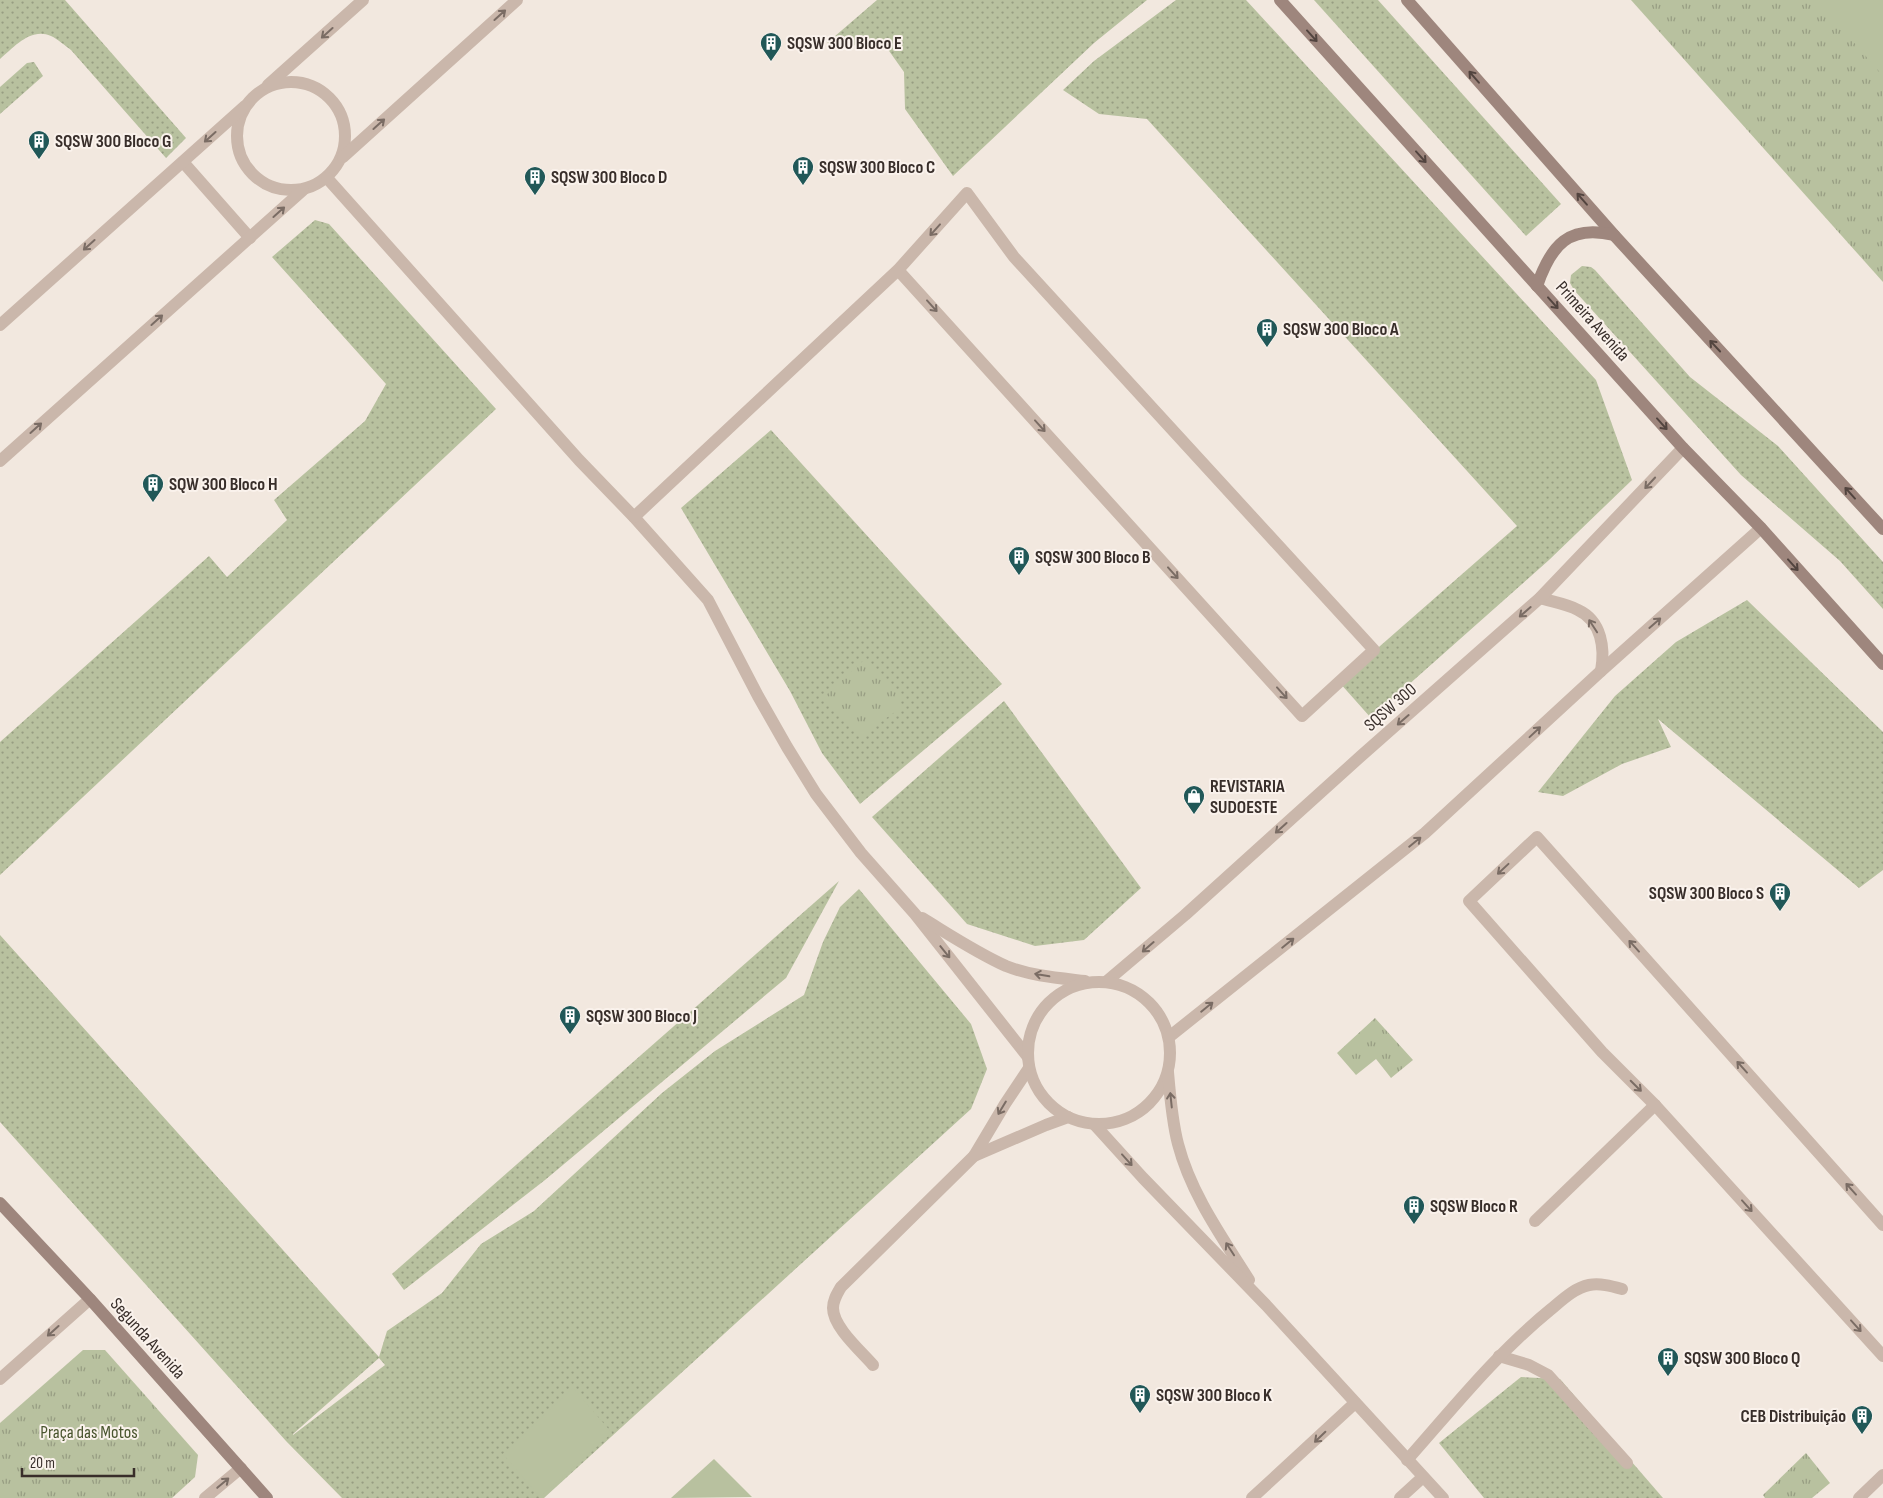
<svg xmlns="http://www.w3.org/2000/svg" width="1883" height="1498" font-family="'Sofia Sans Condensed',sans-serif">
<style>
.grass{fill:url(#grass-dots);fill-rule:evenodd}
.park{fill:url(#park-tufts)}
.pitch{fill:#b8c19f}
.lines{fill:none;stroke-linecap:round;stroke-linejoin:round}
.lane{stroke:#cab7ab;stroke-width:12}
.street{stroke:#cab7ab;stroke-width:12}
.secondary{stroke:#9e867d;stroke-width:12}
.oneway{stroke:#7a6c64}
.oneway2{stroke:#52443f}
.labels{text-anchor:middle;stroke-width:4;stroke-linejoin:round;paint-order:stroke}
.poi-label{font-size:18px;font-weight:bold;fill:#382e2a;stroke:#faf2ec;text-anchor:start}
.street-label{font-size:18px;fill:#382e2a;stroke:#faf2ec}
.park-label{font-size:18px;fill:#4a562f;stroke:#faf2ec}
</style>
<defs>
<pattern id="grass-dots" width="8" height="8" patternUnits="userSpaceOnUse" patternTransform="scale(1.25)"><rect width="8" height="8" fill="#b8c19f"/><path d="M2 2h.1M6 6h.1" fill="none" stroke="#979d82" stroke-width="1.8" stroke-linecap="round"/></pattern>
<pattern id="park-tufts" width="24" height="20" patternUnits="userSpaceOnUse" patternTransform="scale(1.25)"><rect width="24" height="20" fill="#b8c19f"/><path d="M3 7l-1-3M5 7V3M7 7l1-3M15 17l-1-3M17 17v-4M19 17l1-3" fill="none" stroke="#979d82"/></pattern>
</defs>
<rect width="100%" height="100%" fill="#f2e8df"/>
<g class="grass">
<path d="M0 0H65L186 138 166 158 71 50C65 46 58 39 51 36 31 27 14 47 0 59Z"/>
<polygon points="877,0 1147,0 1094,43 953,176 905,109 904,72 887,48 827,43"/>
<polygon points="1176,0 1246,0 1596,380 1632,480 1549,560 1371,718 1339,682 1517,526 1147,119 1099,114 1063,90 1094,61"/>
<polygon points="1314,0 1378,0 1561,204 1526,236"/>
<polygon points="34,62 43,76 0,114 0,87 27,63"/>
<polygon points="315,220 329,224 496,409 0,875 0,742 209,556 227,577 287,520 274,500 365,421 386,384 272,257"/>
<polygon points="1582,266 1591,267 1595,270 1690,377 1778,446 1883,562 1883,609 1840,561 1741,475 1574,290 1570,283 1571,275"/>
<polygon points="771,430 1002,684 860,804 822,753 790,691 681,508"/>
<polygon points="1747,600 1883,732 1883,870 1859,888 1658,719 1671,747 1622,764 1563,796 1538,792 1615,696 1676,642"/>
<polygon points="1004,701 1141,888 1084,940 1035,946 967,924 872,817"/>
<polygon points="839,881 786,978 545,1180 404,1290 392,1274"/>
<path d="M859 889 971 1024 987 1069 971 1109 544 1498H342L286 1441 0 1122V935L379 1357 387 1331 442 1293 481 1244 534 1211 662 1093 715 1051 804 995 823 942 840 907ZM379 1358 385 1365 293 1435V1434Z"/>
<polygon points="1521,1377 1560,1379 1663,1498 1484,1498 1439,1443"/>
</g>
<g class="park">
<polygon points="1631,0 1883,0 1883,282"/>
<polygon points="866,658 899,696 899,709 860,737 824,697"/>
<polygon points="1375,1018 1413,1060 1391,1078 1376,1059 1356,1075 1337,1053"/>
<polygon points="83,1350 105,1350 198,1455 195,1477 172,1498 0,1498 0,1423"/>
<polygon points="1806,1453 1830,1483 1812,1498 1765,1498 1763,1495"/>
</g>
<g class="pitch">
<polygon points="1817,0 1883,0 1883,76"/>
<polygon points="573,1388 612,1433 540,1497 503,1454"/>
<polygon points="714,1459 752,1497 671,1498"/>
</g>
<g class="lines">
<g class="lane">
<polyline points="974,1156 1046,1125 1068,1117"/>
<polyline points="1535,1221 1655,1105"/>
<polyline points="1499,1356 1529,1365 1548,1375 1627,1463"/>
<path d="M873 1365C861 1351 833 1327 833 1308 833 1300 837 1294 841 1287L974 1156 1005 1104 1029 1068"/>
<polyline points="0,1379 90,1299"/>
<path d="M1407 1460C1453 1408 1496 1354 1550 1310 1561 1301 1574 1288 1589 1285 1600 1283 1611 1286 1622 1289"/>
<polyline points="205,1498 241,1468"/>
<polyline points="1252,1498 1355,1403"/>
<polyline points="1400,1498 1423,1477"/>
</g>
<g class="street">
<circle cx="291" cy="136" r="54"/>
<polyline points="268,85 363,0"/>
<polyline points="343,157 517,0"/>
<polyline points="183,162 250,238"/>
<polyline points="327,178 579,460 634,517 708,600 758,696 787,747 816,794 861,853 915,914 1028,1057"/>
<polyline points="0,325 245,106"/>
<polyline points="0,461 303,190"/>
<polyline points="634,517 898,270 967,193 1014,257 1374,650 1302,716 898,270"/>
<path d="M1540 598C1553 602 1567 604 1578 610 1602 621 1605 649 1601 671"/>
<path d="M922 918C950 935 977 953 1006 966 1031 976 1059 978 1085 981"/>
<polyline points="1107,981 1185,915 1361,756 1540,598 1683,448"/>
<circle cx="1099" cy="1053" r="71"/>
<polyline points="1169,1037 1425,833 1601,671 1761,528"/>
<path d="M1168 1072C1170 1096 1172 1121 1178 1144 1191 1194 1222 1237 1249 1280"/>
<polyline points="1094,1124 1143,1178 1266,1305 1443,1498"/>
<polyline points="1883,1225 1537,837 1469,901 1602,1052 1655,1105 1883,1356"/>
<polyline points="1859,1498 1883,1475"/>
</g>
<g class="secondary">
<polyline points="1280,0 1683,448 1761,528 1883,664"/>
<polyline points="1407,0 1614,235 1883,529"/>
<path d="M1537 286C1551 245 1569 224 1614 235"/>
<polyline points="0,1203 90,1299 267,1498"/>
</g>
</g>
<defs><path id="oneway-shaft" d="M-6 0H5M1.5-3L5.5 0L1.5 3" fill="none" stroke-width="1.6" stroke-linecap="round" stroke-linejoin="round" transform="scale(1.25)"/></defs>
<g class="oneway">
<use href="#oneway-shaft" transform="translate(500 15) rotate(-42)"/>
<use href="#oneway-shaft" transform="translate(327 33) rotate(138)"/>
<use href="#oneway-shaft" transform="translate(379 124) rotate(-42)"/>
<use href="#oneway-shaft" transform="translate(210 137) rotate(138)"/>
<use href="#oneway-shaft" transform="translate(279 212) rotate(-42)"/>
<use href="#oneway-shaft" transform="translate(935 230) rotate(132)"/>
<use href="#oneway-shaft" transform="translate(89 245) rotate(138)"/>
<use href="#oneway-shaft" transform="translate(932 306) rotate(48)"/>
<use href="#oneway-shaft" transform="translate(157 320) rotate(-42)"/>
<use href="#oneway-shaft" transform="translate(1040 426) rotate(48)"/>
<use href="#oneway-shaft" transform="translate(36 428) rotate(-42)"/>
<use href="#oneway-shaft" transform="translate(1650 483) rotate(133)"/>
<use href="#oneway-shaft" transform="translate(1173 573) rotate(48)"/>
<use href="#oneway-shaft" transform="translate(1525 612) rotate(139)"/>
<use href="#oneway-shaft" transform="translate(1655 623) rotate(-41)"/>
<use href="#oneway-shaft" transform="translate(1593 626) rotate(-123)"/>
<use href="#oneway-shaft" transform="translate(1282 693) rotate(48)"/>
<use href="#oneway-shaft" transform="translate(1403 720) rotate(139)"/>
<use href="#oneway-shaft" transform="translate(1535 732) rotate(-43)"/>
<use href="#oneway-shaft" transform="translate(1281 828) rotate(138)"/>
<use href="#oneway-shaft" transform="translate(1415 842) rotate(-39)"/>
<use href="#oneway-shaft" transform="translate(1503 869) rotate(137)"/>
<use href="#oneway-shaft" transform="translate(1288 943) rotate(-39)"/>
<use href="#oneway-shaft" transform="translate(1634 946) rotate(-132)"/>
<use href="#oneway-shaft" transform="translate(1148 947) rotate(139)"/>
<use href="#oneway-shaft" transform="translate(945 952) rotate(51)"/>
<use href="#oneway-shaft" transform="translate(1042 975) rotate(-170)"/>
<use href="#oneway-shaft" transform="translate(1207 1007) rotate(-39)"/>
<use href="#oneway-shaft" transform="translate(1742 1067) rotate(-132)"/>
<use href="#oneway-shaft" transform="translate(1636 1086) rotate(45)"/>
<use href="#oneway-shaft" transform="translate(1171 1100) rotate(-96)"/>
<use href="#oneway-shaft" transform="translate(1002 1108) rotate(121)"/>
<use href="#oneway-shaft" transform="translate(1127 1160) rotate(48)"/>
<use href="#oneway-shaft" transform="translate(1851 1189) rotate(-132)"/>
<use href="#oneway-shaft" transform="translate(1747 1206) rotate(48)"/>
<use href="#oneway-shaft" transform="translate(1230 1249) rotate(-123)"/>
<use href="#oneway-shaft" transform="translate(1856 1326) rotate(48)"/>
<use href="#oneway-shaft" transform="translate(53 1331) rotate(138)"/>
<use href="#oneway-shaft" transform="translate(1320 1437) rotate(136)"/>
<use href="#oneway-shaft" transform="translate(223 1483) rotate(-40)"/>
</g>
<g class="oneway2">
<use href="#oneway-shaft" transform="translate(1312 36) rotate(48)"/>
<use href="#oneway-shaft" transform="translate(1474 77) rotate(-131)"/>
<use href="#oneway-shaft" transform="translate(1421 157) rotate(48)"/>
<use href="#oneway-shaft" transform="translate(1582 199) rotate(-131)"/>
<use href="#oneway-shaft" transform="translate(1553 303) rotate(48)"/>
<use href="#oneway-shaft" transform="translate(1715 346) rotate(-133)"/>
<use href="#oneway-shaft" transform="translate(1662 424) rotate(48)"/>
<use href="#oneway-shaft" transform="translate(1850 493) rotate(-132)"/>
<use href="#oneway-shaft" transform="translate(1793 565) rotate(48)"/>
</g>
<defs>
<g id="building-pin" transform="scale(1.125)"><path d="M0 17L-7.5 6A9.5 9.5 0 1 1 7.5 6Z" fill="#215858" stroke="#faf2ec"/><path d="M-4-6H4V6H1V3H-1V6H-4ZM-2.5-4.3h1.7v1.8h-1.7ZM.8-4.3h1.7v1.8H.8ZM-2.5-1h1.7V.8h-1.7ZM.8-1h1.7V.8H.8Z" fill="#fff"/></g>
<g id="shop-pin" transform="scale(1.125)"><path d="M0 17L-7.5 6A9.5 9.5 0 1 1 7.5 6Z" fill="#215858" stroke="#faf2ec"/><path d="M-5-2.5h2.3a2.7 3.5 0 0 1 5.4 0H5L5.5 6h-11ZM-1.5-2.5h3a1.5 2.3 0 0 0-3 0Z" fill="#fff"/></g>
</defs>
<g fill-rule="evenodd">
<use href="#building-pin" x="771" y="43"/>
<use href="#building-pin" x="39" y="141"/>
<use href="#building-pin" x="803" y="167"/>
<use href="#building-pin" x="535" y="177"/>
<use href="#building-pin" x="1267" y="329"/>
<use href="#building-pin" x="153" y="484"/>
<use href="#building-pin" x="1019" y="557"/>
<use href="#shop-pin" x="1194" y="796"/>
<use href="#building-pin" x="1780" y="893"/>
<use href="#building-pin" x="570" y="1016"/>
<use href="#building-pin" x="1414" y="1206"/>
<use href="#building-pin" x="1668" y="1358"/>
<use href="#building-pin" x="1140" y="1395"/>
<use href="#building-pin" x="1862" y="1416"/>
</g>
<g class="labels">
<g class="poi-label">
<text x="787" y="49">SQSW 300 Bloco E</text>
<text x="55" y="147">SQSW 300 Bloco G</text>
<text x="819" y="173">SQSW 300 Bloco C</text>
<text x="551" y="183">SQSW 300 Bloco D</text>
<text x="1283" y="335">SQSW 300 Bloco A</text>
<text x="169" y="490">SQW 300 Bloco H</text>
<text x="1035" y="563">SQSW 300 Bloco B</text>
<text x="1210" y="792">REVISTARIA<tspan x="1210" dy="21">SUDOESTE</tspan></text>
<text x="1764" y="899" text-anchor="end">SQSW 300 Bloco S</text>
<text x="586" y="1022">SQSW 300 Bloco J</text>
<text x="1430" y="1212">SQSW Bloco R</text>
<text x="1684" y="1364">SQSW 300 Bloco Q</text>
<text x="1156" y="1401">SQSW 300 Bloco K</text>
<text x="1846" y="1422" text-anchor="end">CEB Distribuição</text>
</g>
<g class="street-label">
<text transform="translate(1593 321) rotate(48)" y="6">Primeira Avenida</text>
<text transform="translate(1390 707) rotate(-41)" y="6">SQSW 300</text>
<text transform="translate(148 1338) rotate(48)" y="6">Segunda Avenida</text>
</g>
<g class="park-label">
<text x="89" y="1438">Praça das Motos</text>
</g>
</g>
<path d="M22 1468v8h112v-8" fill="none" stroke="#382e2a" stroke-width="2.5"/>
<text x="30" y="1468" font-size="15" fill="#382e2a" stroke="#faf2ec" stroke-width="4" paint-order="stroke">20 m</text>
</svg>
